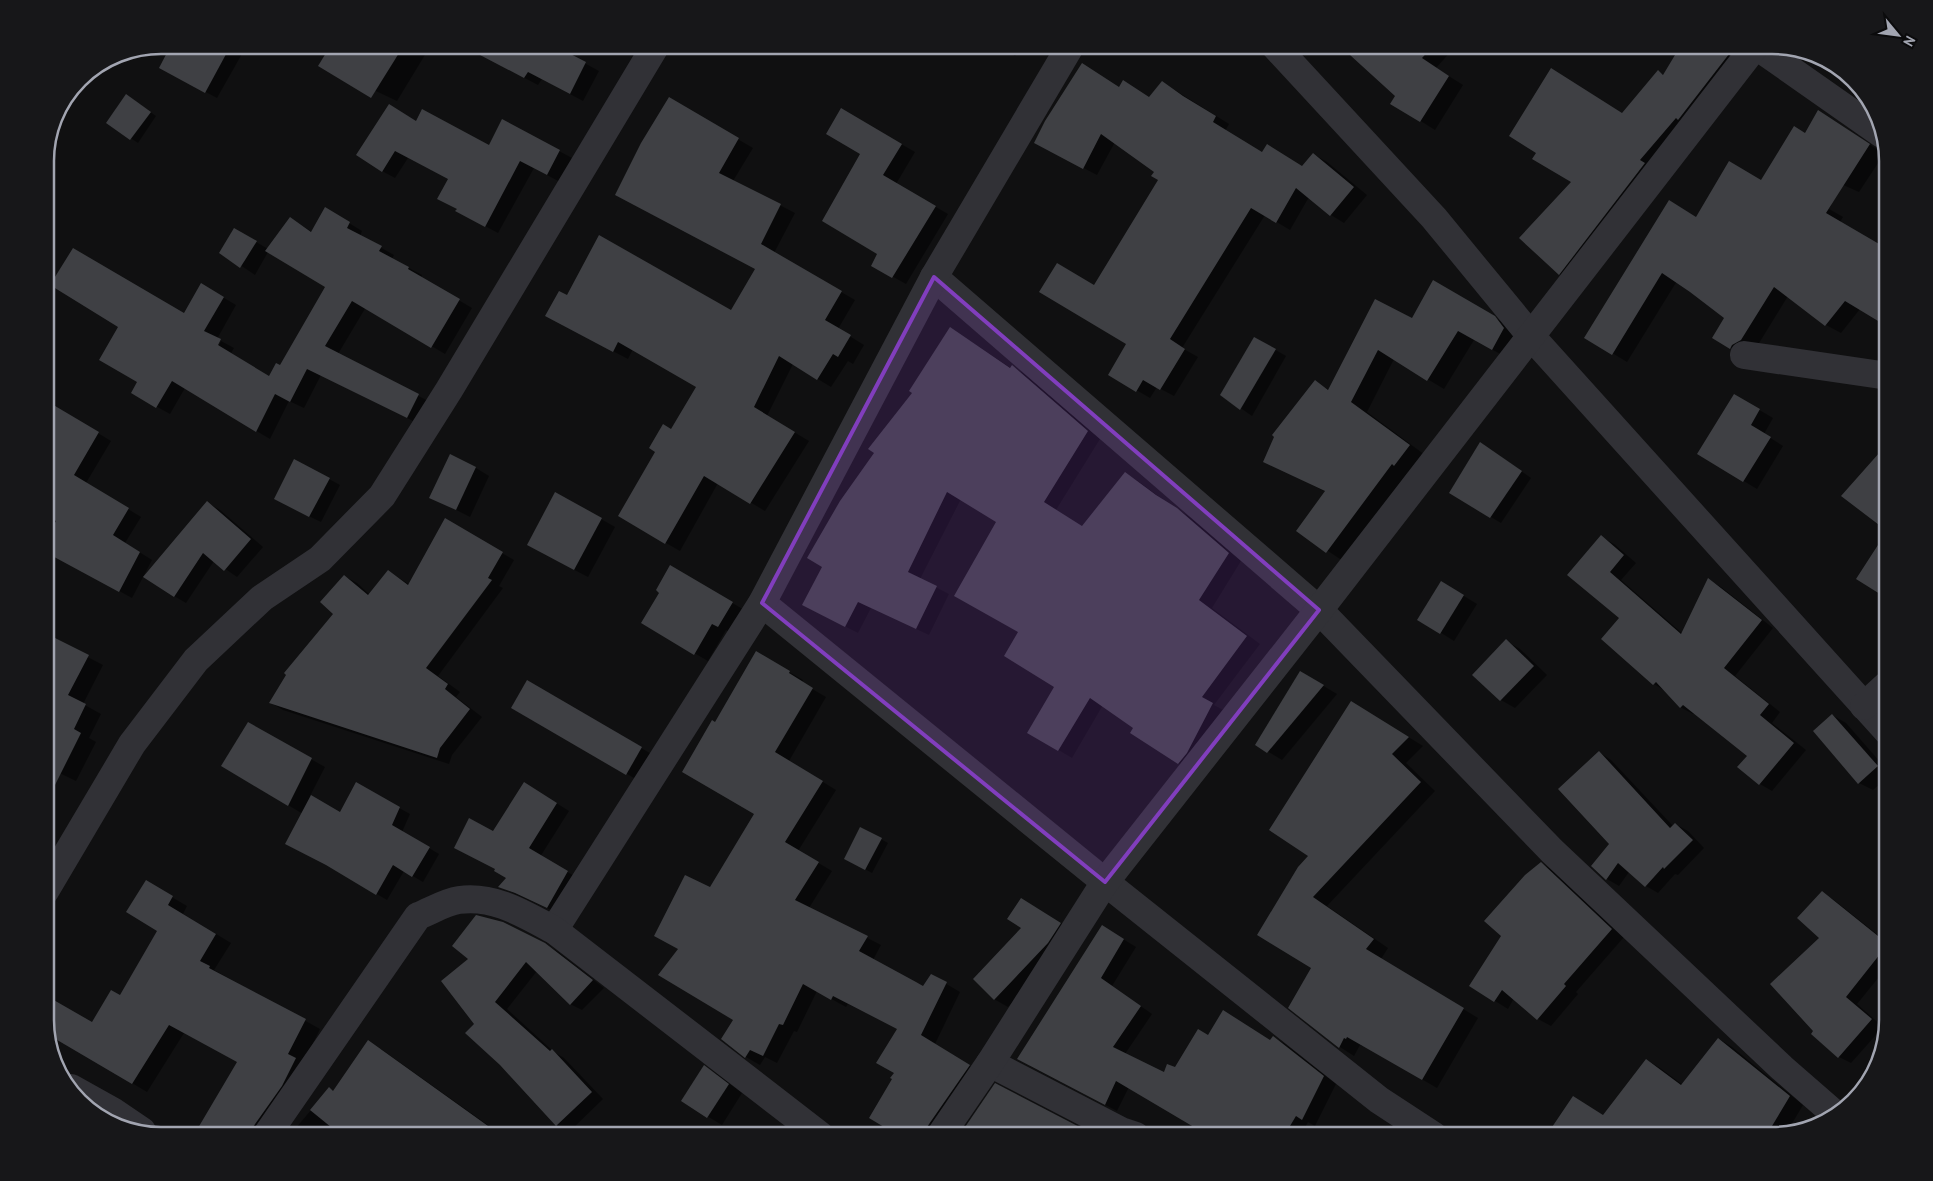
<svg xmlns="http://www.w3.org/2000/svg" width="1933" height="1181" font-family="'PT Sans',sans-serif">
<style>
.shadow{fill:#0007}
.building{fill:#3f4044}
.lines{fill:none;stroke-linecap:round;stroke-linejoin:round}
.minor{stroke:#313136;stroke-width:28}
.marked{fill:#813ebd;fill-opacity:0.2;stroke:#813ebd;stroke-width:4;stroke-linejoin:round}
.rim{fill:none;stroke:#a2a5b1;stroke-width:2.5}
</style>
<rect width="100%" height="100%" fill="#101011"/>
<g class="shadow">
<polygon points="173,45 247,45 217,98 172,74"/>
<polygon points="333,45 431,45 397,101 342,75"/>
<polygon points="493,45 551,45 599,71 583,101 542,79 538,85 500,65"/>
<polygon points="997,45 1024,45 1015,56"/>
<polygon points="1336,45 1451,45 1450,46 1453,49 1436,68 1463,85 1435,130 1392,103 1397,96 1359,62"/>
<polygon points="1683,45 1756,45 1574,282 1559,274 1573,182 1623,114 1658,72 1664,75"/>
<polygon points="1162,82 1229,124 1225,131 1263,153 1303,167 1313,154 1327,162 1367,195 1344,223 1331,215 1309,197 1290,230 1265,215 1182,348 1198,357 1174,396 1157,387 1150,398 1109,374 1128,343 1095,287 1160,180 1155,172 1115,142 1097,175 1049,150 1120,88 1150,98"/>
<polygon points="669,99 753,148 733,181 795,213 774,253 855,300 838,329 864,345 853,364 848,361 831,387 793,364 767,416 809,441 765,511 718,483 680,551 619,516 698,386 633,349 628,359 561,324 567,297 731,312 756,269"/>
<polygon points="133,100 156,116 138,143 108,123"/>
<polygon points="842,110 915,152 896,184 948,214 906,284 872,265 879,254 862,154"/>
<polygon points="1833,120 1884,154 1859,192 1841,184 1829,209 1843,217 1840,222 1888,251 1888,339 1881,335 1886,324 1860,309 1841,333 1826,325 1788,296 1756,348 1745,356 1714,337 1726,318 1677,281 1627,362 1586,337 1697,218 1762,181 1805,134"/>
<polygon points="379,121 489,146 559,151 572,158 560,182 534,168 498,233 470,218 458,209 450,179 408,158 395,178 382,171"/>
<polygon points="326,209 362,231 360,236 394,255 392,259 422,275 421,278 472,308 445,354 366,307 338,354 432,403 421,425 321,375 304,408 289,401 270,439 185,388 170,414 132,393 184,314 202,285 236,305 217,339 216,351 221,341 234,348 231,353 269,377 280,366 327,287 268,252 255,275 221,252 234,229 268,249 290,218 312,232"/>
<polygon points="1433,282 1511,327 1520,338 1508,358 1474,340 1444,389 1394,359 1367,412 1425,455 1411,474 1408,472 1343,561 1298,531 1326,492 1264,461 1315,382 1329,390 1413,320"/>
<polygon points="964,337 1011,368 1012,367 1025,374 1100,439 1056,510 1083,527 1125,473 1138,481 1169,504 1190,517 1241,561 1212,608 1260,644 1214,705 1225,711 1191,771 1178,763 1135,728 1103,705 1072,758 1028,732 1056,686 1020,632 998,522 961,499 920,579 949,594 929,635 871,608 858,633 817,612"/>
<polygon points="1255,338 1286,356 1252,416 1222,395"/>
<polygon points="1734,395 1773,418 1764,434 1783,446 1757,489 1699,454"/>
<polygon points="45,401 111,441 86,483 141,517 125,543 152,560 132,598 55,556 58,520"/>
<polygon points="1491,450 1531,478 1501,523 1451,493"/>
<polygon points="476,468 489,476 470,517 431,497"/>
<polygon points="329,479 340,485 321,522 286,505"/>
<polygon points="208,503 220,510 263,547 237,577 214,561 186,603 174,596"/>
<polygon points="601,519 615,527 588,577 542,553"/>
<polygon points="446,520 514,560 499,586 503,588 438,676 460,692 456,697 482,717 452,755 449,764 283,710 271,703 335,614 344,576 357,583 370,595 388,571 410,585"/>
<polygon points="1601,537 1614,544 1636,563 1621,580 1683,634 1709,580 1721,587 1773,628 1735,676 1780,712 1772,723 1806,750 1772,791 1760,784 1748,756 1695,713 1693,714 1680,707 1667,692 1654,684 1603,639 1621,618"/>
<polygon points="671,567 746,611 732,634 726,630 708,661 642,623 661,592"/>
<polygon points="1441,582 1477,604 1454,641 1419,619"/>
<polygon points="45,635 103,665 83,704 101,714 89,738 96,742 76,781 45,766"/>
<polygon points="1506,641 1520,649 1547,675 1515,708 1501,700 1474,675"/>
<polygon points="756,653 803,680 802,683 826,697 789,761 836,790 798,851 832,871 809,908 881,945 873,960 924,987 931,975 960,992 935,1044 983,1074 932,1136 901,1136 894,1079 898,1029 848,1004 846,1007 817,991 797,1032 794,1031 777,1063 765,1057 760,1065 746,1057 722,1039 735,1019 679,949 710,889 756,814 715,723"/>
<polygon points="1300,672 1337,694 1282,760 1257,745"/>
<polygon points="527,682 655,756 641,782 512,708"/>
<polygon points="1366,711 1423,746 1406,763 1435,791 1327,906 1388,948 1381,959 1478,1018 1437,1088 1363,1045 1362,1046 1360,1045 1354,1056 1340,1047 1290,1007 1312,967 1310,855"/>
<polygon points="1832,715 1846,723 1888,771 1888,777 1873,790 1859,783"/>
<polygon points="248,724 325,767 310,796 341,814 356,784 410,814 402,832 439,854 423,882 404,871 387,900 334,869 303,814 226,768"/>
<polygon points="1599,752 1611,760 1673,826 1675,824 1688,831 1704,848 1678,875 1675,874 1658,893 1646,886 1629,872 1619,886 1607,879 1593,866 1611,844"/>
<polygon points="537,791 569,811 540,857 580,879 560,914 500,887 508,878 496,869 494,832"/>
<polygon points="861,828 888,843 872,873 845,858"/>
<polygon points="1541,863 1554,871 1624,937 1576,992 1578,994 1551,1026 1538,1019 1514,998 1508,1009 1471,986 1503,935"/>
<polygon points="146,882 187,906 183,914 231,943 214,970 320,1029 268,1136 213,1136 239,1062 184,1033 147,1092 47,1032 92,1024 120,997 159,930"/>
<polygon points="1822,893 1834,900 1888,943 1888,966 1857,1004 1883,1027 1851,1063 1839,1057 1821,938"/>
<polygon points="1035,907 1074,931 1061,951 1008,1007 994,999 1023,928"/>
<polygon points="1115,934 1136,947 1112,986 1152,1014 1125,1054 1164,1073 1176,1069 1208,1037 1271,1041 1273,1037 1285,1044 1336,1084 1315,1126 1308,1122 1300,1136 1211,1136 1129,1087 1117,1111 1030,1066"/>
<polygon points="545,944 558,952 604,988 582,1010 570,1004 537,971 507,1009 554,1052 564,1058 603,1099 569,1132 557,1125 475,1024 443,981"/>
<polygon points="1719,1039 1732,1047 1803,1105 1787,1132 1772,1136 1548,1136 1604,1116 1647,1060 1660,1068 1683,1085"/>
<polygon points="381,1049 499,1133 502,1136 289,1136 329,1089 334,1092"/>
<polygon points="704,1067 718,1075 742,1093 722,1125 682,1101"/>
</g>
<g class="building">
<polygon points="171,45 231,45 205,93 159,68"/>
<polygon points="331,45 404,45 371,98 318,66"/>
<polygon points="461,45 553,45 586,62 570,94 528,72 524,78"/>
<polygon points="1339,45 1434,45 1422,58 1449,76 1420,122 1390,104 1395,96"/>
<polygon points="1681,45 1736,45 1678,120 1676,118 1640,160 1645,163 1559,275 1519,238 1571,182 1532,159 1536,153 1509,136 1551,68 1622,113 1658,70 1663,75"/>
<polygon points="1082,63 1119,87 1123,80 1149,97 1162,81 1183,96 1216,116 1213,122 1262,152 1267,144 1302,166 1313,153 1354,187 1330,216 1296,188 1276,223 1251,208 1170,339 1185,349 1160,390 1143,380 1136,392 1108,375 1126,344 1039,292 1057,263 1094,285 1158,180 1151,176 1154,172 1101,134 1083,169 1034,143 1045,121"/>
<polygon points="126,94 151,112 130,140 106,123"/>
<polygon points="669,97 739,138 719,173 781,204 761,244 842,291 825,320 851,335 838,357 833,354 817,380 779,356 754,407 795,432 750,504 704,476 665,544 618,516 655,452 649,448 663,424 671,429 696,387 618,342 613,352 545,316 559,291 567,295 599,235 731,310 755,269 615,195 641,143"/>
<polygon points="389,104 416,121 422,109 489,145 502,119 560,150 547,175 520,161 485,227 455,211 457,209 437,199 448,179 395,151 382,172 356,155"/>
<polygon points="841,108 902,144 883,175 936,206 892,278 871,266 877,254 822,221 860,154 826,134"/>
<polygon points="1818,110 1870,144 1826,213 1886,248 1888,254 1888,327 1845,301 1825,326 1774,287 1741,340 1732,345 1730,349 1712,338 1724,318 1690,292 1662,273 1612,355 1584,338 1669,200 1696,217 1729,161 1761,180 1794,126 1805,133"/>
<polygon points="325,207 350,222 347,228 382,246 379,251 409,267 408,269 460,299 431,348 352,301 325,346 419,394 407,418 307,369 290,402 275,394 256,432 172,381 156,408 131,393 137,382 99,360 118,327 50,285 73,248 184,313 201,283 224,297 204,331 221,339 218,345 269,376 276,363 280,365 325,287 265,251 290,217 311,232"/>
<polygon points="234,228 257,241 240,268 219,253"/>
<polygon points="1433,280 1495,316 1504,328 1492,350 1458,331 1427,381 1378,350 1351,402 1410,445 1394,466 1392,464 1326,553 1296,531 1325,491 1263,462 1274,437 1272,435 1315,380 1328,390 1375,299 1412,318"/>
<polygon points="950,327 1010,368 1012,365 1088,431 1044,502 1082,526 1125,472 1156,495 1177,508 1229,553 1199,600 1247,636 1202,697 1213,703 1187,753 1178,764 1130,733 1133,728 1090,698 1058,751 1027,733 1054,687 1004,656 1018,632 954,596 996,522 947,492 908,572 937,586 916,629 858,602 845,627 802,605 822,567 807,558 840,501 874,453 868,449 912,393 909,391"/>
<polygon points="1254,337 1276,349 1240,410 1220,395"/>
<polygon points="1734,394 1760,409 1751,425 1771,437 1743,482 1697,454"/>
<polygon points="45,400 99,432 74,475 129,508 113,535 140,552 119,592 45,552 45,541 56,521 45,514"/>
<polygon points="1480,442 1522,471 1490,518 1449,493"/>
<polygon points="1888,443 1888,599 1856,579 1887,531 1841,496"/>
<polygon points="450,454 476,467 456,510 429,498"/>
<polygon points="294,459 330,478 309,517 274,499"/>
<polygon points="555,492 602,518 574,570 527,545"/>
<polygon points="207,501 251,539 224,571 203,553 174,597 143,577"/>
<polygon points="445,518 503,552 488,578 492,580 426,668 448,684 445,689 470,709 440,748 437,758 269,703 286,675 284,673 333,614 320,602 344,575 368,595 388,570 408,585"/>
<polygon points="1601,535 1624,555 1610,572 1681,634 1708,578 1762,620 1724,668 1769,704 1760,715 1794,743 1759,785 1737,767 1747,756 1683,705 1680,708 1656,682 1653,685 1601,639 1619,618 1567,575"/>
<polygon points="670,565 733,602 718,627 712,624 694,655 641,623 659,593 656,590"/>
<polygon points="1441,581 1464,595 1440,634 1417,620"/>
<polygon points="45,633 89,655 68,695 86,704 74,729 81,733 45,805"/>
<polygon points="1506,639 1534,666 1500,701 1472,675"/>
<polygon points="756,651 790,671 789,673 813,688 775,752 823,781 785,842 819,862 795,900 868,936 859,951 916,982 923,986 931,974 947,982 921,1035 970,1065 927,1127 925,1136 899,1136 869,1118 892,1079 890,1078 894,1073 876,1063 897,1029 833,996 831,1000 803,984 783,1025 779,1024 763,1056 750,1050 745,1058 721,1039 733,1020 658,975 678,949 654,936 685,875 710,887 754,814 682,772 712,720 715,722"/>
<polygon points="1300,671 1324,685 1267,753 1255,745"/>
<polygon points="527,680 642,747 626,775 511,708"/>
<polygon points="1351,701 1409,737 1392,754 1421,782 1313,897 1374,939 1366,949 1464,1008 1422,1080 1347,1037 1346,1039 1344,1038 1339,1048 1288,1008 1311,968 1257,935 1298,867 1308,856 1269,830"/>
<polygon points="1832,714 1878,766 1858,784 1813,731"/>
<polygon points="248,722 312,758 288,806 221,766"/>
<polygon points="1599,751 1670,828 1675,823 1693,840 1664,869 1663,867 1645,887 1618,863 1606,880 1591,866 1609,844 1558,789"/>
<polygon points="356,782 400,807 392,825 430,847 412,877 393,865 376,895 326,865 285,844 311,795 340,812"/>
<polygon points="524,782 557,803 529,848 568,871 547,908 515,893 498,887 506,878 494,871 495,869 454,848 469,818 493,831"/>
<polygon points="860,827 882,838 865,870 844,859"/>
<polygon points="1541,862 1612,929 1564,984 1566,986 1537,1020 1502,990 1494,1002 1469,986 1501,936 1484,921 1525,875"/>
<polygon points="146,880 173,896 168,905 216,934 200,961 210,966 209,968 306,1019 288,1054 296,1058 282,1086 253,1127 251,1136 211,1136 198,1128 237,1062 169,1025 132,1084 47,1034 45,1027 45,995 92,1022 111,990 120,995 157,931 126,912"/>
<polygon points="1822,891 1888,944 1846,997 1872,1019 1838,1058 1811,1034 1813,1031 1770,984 1819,938 1797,918"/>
<polygon points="1021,898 1061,923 1048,943 994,1000 973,979 1021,928 1007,919"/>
<polygon points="476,915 503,922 545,943 593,980 570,1005 526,962 495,1002 550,1051 552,1049 592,1092 556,1126 500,1065 465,1033 474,1024 441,981 468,959 452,946"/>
<polygon points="1102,925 1124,939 1101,978 1141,1006 1113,1047 1164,1072 1167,1064 1175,1067 1198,1029 1208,1035 1223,1010 1270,1040 1273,1036 1324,1076 1302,1120 1296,1116 1284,1136 1209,1136 1116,1081 1105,1105 1017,1059"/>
<polygon points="1718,1038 1790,1096 1766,1136 1546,1136 1573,1096 1603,1115 1646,1059 1681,1085"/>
<polygon points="368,1040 502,1136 342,1136 310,1110 329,1087 333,1091"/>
<polygon points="704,1065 729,1084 707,1118 681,1101"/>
<polygon points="995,1083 1091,1133 1089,1136 959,1136"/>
</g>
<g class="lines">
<g class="minor">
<polyline points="1274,45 1434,218 1531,336 1888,732"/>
<polyline points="1755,45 1882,134"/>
<polyline points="934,277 1319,610 1552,851 1782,1068 1836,1115"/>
<polyline points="1744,355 1888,376"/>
<polyline points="762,603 1105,882 1379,1100 1434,1136"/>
<polyline points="1864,706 1888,684"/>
<polyline points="45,891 132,744 196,660 262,598 320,559 382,496 449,390 656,45"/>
<polyline points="554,930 762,603 934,277 1071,45"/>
<polyline points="990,1063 1121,1131 1136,1136"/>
<polyline points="71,1088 114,1112 142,1131"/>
<path d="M266 1136 418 916C431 911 445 902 459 900 494 895 524 914 554 930L821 1136"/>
<polyline points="940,1136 990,1063 1105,882 1319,610 1756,45"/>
</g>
</g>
<path class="marked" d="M934 277 1319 610 1105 882 762 603Z"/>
<path d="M0 0H1933V1181H0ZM161 54H1772A107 107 0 0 1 1879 161V1020A107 107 0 0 1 1772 1127H161A107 107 0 0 1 54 1020V161A107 107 0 0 1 161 54Z" fill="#171719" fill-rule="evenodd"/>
<path class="rim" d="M161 54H1772A107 107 0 0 1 1879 161V1020A107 107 0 0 1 1772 1127H161A107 107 0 0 1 54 1020V161A107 107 0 0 1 161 54Z"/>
<g transform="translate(1898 35) rotate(119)" stroke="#0b0b0c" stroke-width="4" paint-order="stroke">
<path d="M0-4L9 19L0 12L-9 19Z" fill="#a2a5b1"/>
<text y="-8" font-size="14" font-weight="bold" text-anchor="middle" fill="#a2a5b1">N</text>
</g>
</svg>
